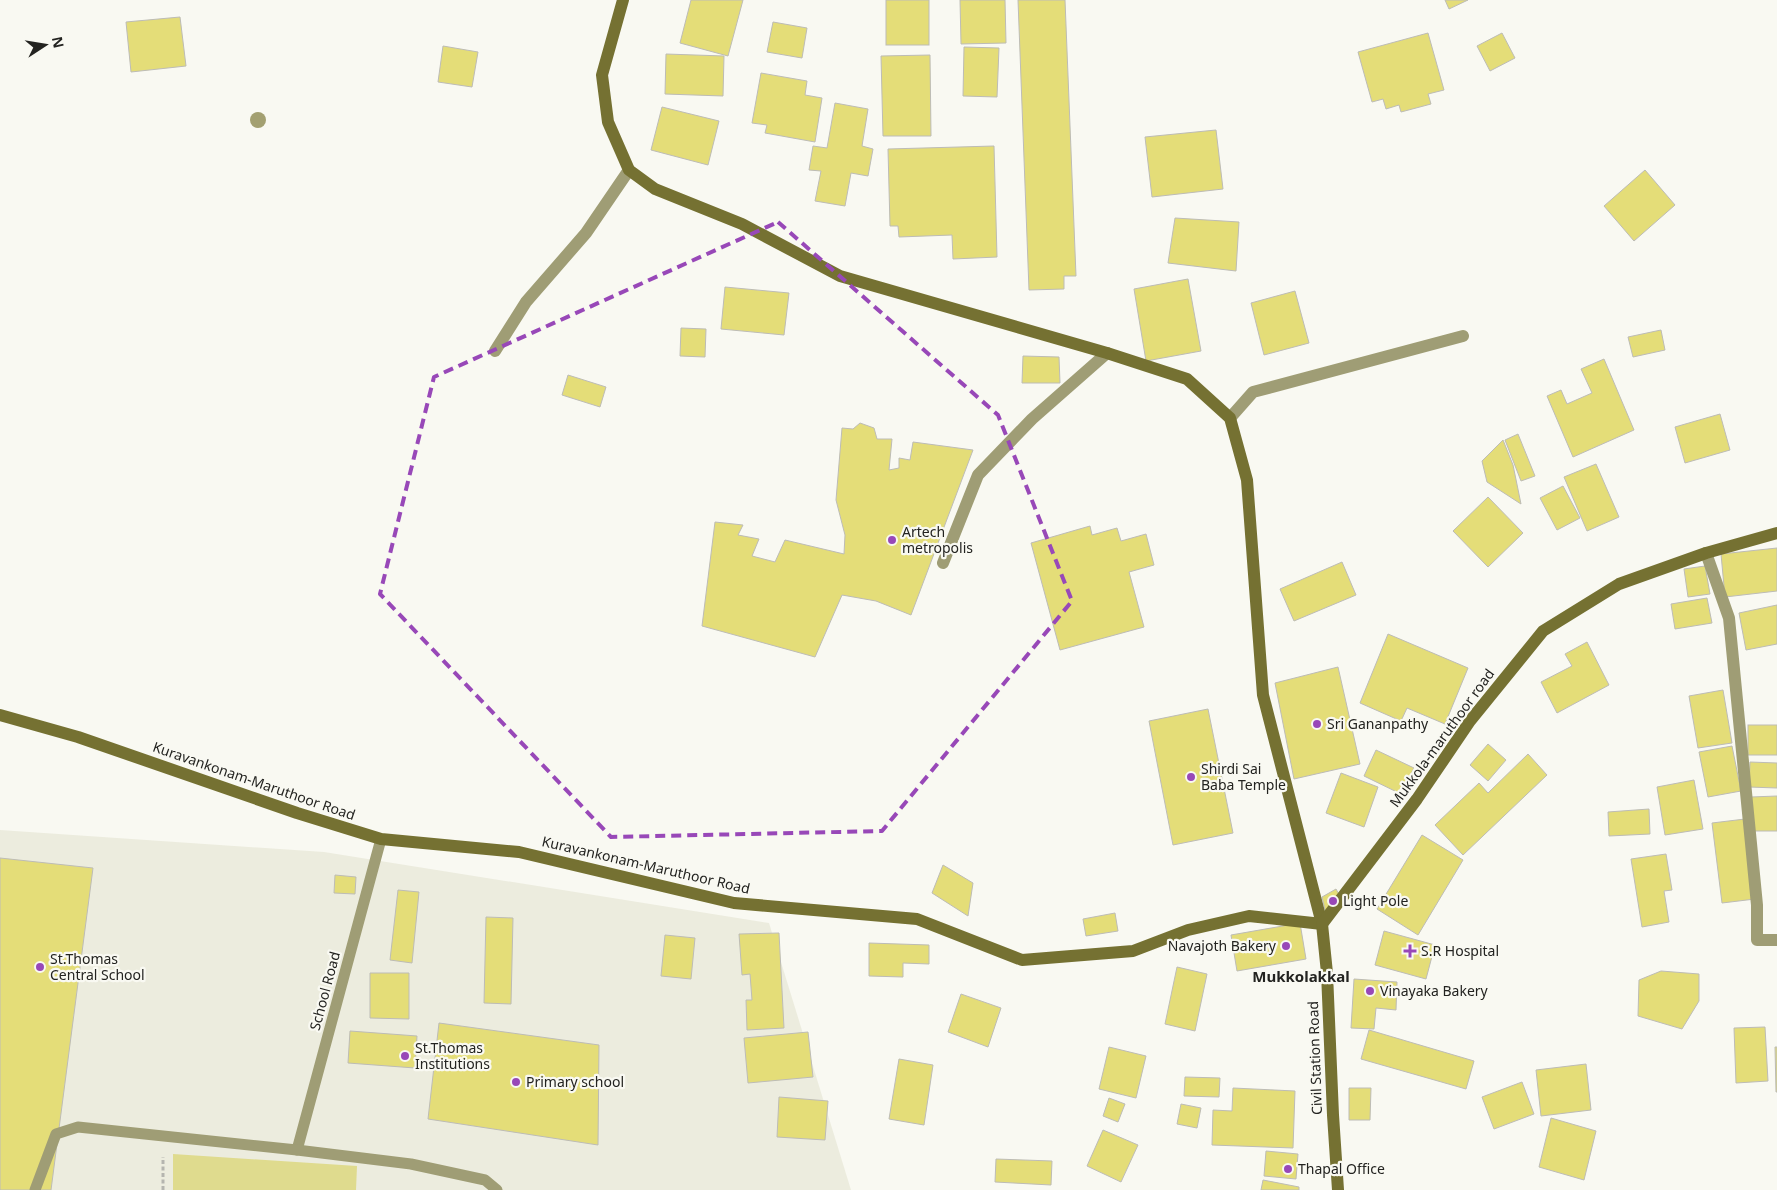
<svg xmlns="http://www.w3.org/2000/svg" width="1777" height="1190" font-family="'Noto Sans',sans-serif">
<style>
.built{fill:#ececde}
.green{fill:#dfdb8e}
.building{fill:#e4dd78;stroke:#bdbcb6}
.lines{fill:none;stroke-linecap:round;stroke-linejoin:round}
.path{stroke:#b5b5af;stroke-width:3;stroke-dasharray:4 2.5;stroke-linecap:butt}
.lane{stroke:#9f9d75;stroke-width:11}
.street{stroke:#9f9d75;stroke-width:12}
.secondary{stroke:#757132;stroke-width:12}
.tree{fill:#a3a071}
.marked{fill:none;stroke:#9848b8;stroke-width:4;stroke-dasharray:10 6;stroke-linejoin:round}
.poi-dot{fill:#9848b8;stroke:#f9f9f2;stroke-width:2}
.labels{text-anchor:middle;stroke-width:4.5;stroke-linejoin:round;paint-order:stroke}
.poi-label{font-size:14px;fill:#232320;stroke:#f9f9f2;text-anchor:start}
.street-label{font-size:14px;fill:#232320;stroke:#f9f9f2}
.neighbourhood-label{font-size:15px;font-weight:bold;fill:#232320;stroke:#f9f9f2}
</style>
<rect width="100%" height="100%" fill="#f9f9f2"/>
<polygon class="built" points="0,830 324,852 769,923 851,1190 0,1190"/>
<polygon class="green" points="173,1154 357,1166 356,1190 173,1190"/>
<g class="building">
<polygon points="691,0 743,0 728,56 680,43"/>
<rect x="886" y="0" width="43" height="45"/>
<polygon points="960,0 1005,0 1006,43 961,44"/>
<polygon points="1018,0 1065,0 1076,276 1064,276 1064,289 1029,290"/>
<polygon points="1445,0 1468,0 1449,9"/>
<polygon points="180,17 186,66 131,72 126,22"/>
<polygon points="773,22 807,28 802,58 767,52"/>
<polygon points="1428,33 1444,90 1428,94 1431,104 1401,112 1399,105 1386,109 1383,99 1372,102 1358,52"/>
<polygon points="1502,33 1515,58 1490,71 1477,46"/>
<polygon points="443,46 478,52 472,87 438,82"/>
<polygon points="964,47 999,48 997,97 963,96"/>
<polygon points="666,54 724,56 723,96 665,94"/>
<polygon points="930,55 931,136 883,136 881,56"/>
<polygon points="761,73 807,81 805,95 822,98 815,142 765,133 767,125 752,123"/>
<polygon points="835,103 868,109 862,146 873,149 868,176 851,173 845,206 815,201 821,171 809,170 813,146 827,148"/>
<polygon points="662,107 719,121 708,165 651,150"/>
<polygon points="1216,130 1223,189 1152,197 1145,137"/>
<polygon points="994,146 997,257 953,259 952,235 899,237 898,226 890,226 888,149"/>
<polygon points="1645,170 1675,205 1634,241 1604,206"/>
<polygon points="1175,218 1239,222 1236,271 1168,263"/>
<polygon points="1188,279 1201,351 1146,361 1134,289"/>
<polygon points="725,287 789,293 784,335 721,329"/>
<polygon points="1295,291 1309,343 1264,355 1251,303"/>
<polygon points="681,328 706,329 705,357 680,356"/>
<polygon points="1661,330 1665,350 1633,357 1628,337"/>
<polygon points="1023,356 1059,357 1060,383 1022,383"/>
<polygon points="1604,359 1634,430 1573,457 1547,396 1561,390 1567,404 1592,393 1581,369"/>
<polygon points="568,375 606,387 600,407 562,395"/>
<polygon points="1720,414 1730,450 1685,463 1675,427"/>
<polygon points="860,423 874,428 877,439 892,439 889,470 899,468 899,458 910,460 913,442 973,450 911,615 876,601 842,595 815,657 702,626 715,522 743,525 738,535 759,539 752,556 775,562 785,540 844,554 845,535 836,500 842,428 853,429"/>
<polygon points="1518,434 1535,476 1521,481 1505,440"/>
<polygon points="1503,440 1513,465 1521,504 1487,482 1482,461"/>
<polygon points="1596,464 1619,517 1587,531 1564,477"/>
<polygon points="1563,486 1580,518 1557,530 1540,498"/>
<polygon points="1488,497 1523,533 1488,567 1453,531"/>
<polygon points="1090,526 1092,535 1117,528 1121,541 1146,534 1154,565 1129,572 1144,627 1060,650 1031,543"/>
<polygon points="1777,548 1777,591 1725,597 1721,554"/>
<polygon points="1342,562 1356,595 1294,621 1280,589"/>
<polygon points="1705,566 1710,594 1688,597 1684,569"/>
<polygon points="1707,598 1712,623 1675,629 1671,604"/>
<polygon points="1777,605 1777,644 1746,650 1739,613"/>
<polygon points="1388,634 1468,668 1445,724 1407,708 1401,721 1360,703"/>
<polygon points="1587,642 1609,685 1557,713 1541,682 1572,666 1565,654"/>
<polygon points="1338,667 1360,764 1294,779 1275,683"/>
<polygon points="1723,690 1732,743 1698,748 1689,696"/>
<polygon points="1208,709 1233,833 1173,845 1149,721"/>
<rect x="1748" y="725" width="29" height="30"/>
<polygon points="1488,744 1506,760 1488,781 1470,765"/>
<polygon points="1732,746 1741,791 1708,797 1699,752"/>
<polygon points="1376,750 1414,768 1401,794 1364,776"/>
<polygon points="1528,754 1547,775 1463,855 1435,825 1479,783 1488,793"/>
<polygon points="1750,762 1777,763 1777,788 1749,787"/>
<polygon points="1341,773 1378,787 1364,827 1326,813"/>
<polygon points="1694,780 1703,829 1665,835 1657,787"/>
<polygon points="1777,796 1777,831 1752,831 1751,797"/>
<polygon points="1649,809 1650,834 1609,836 1608,812"/>
<polygon points="1745,819 1755,899 1722,903 1712,823"/>
<polygon points="1422,835 1463,860 1418,935 1377,909"/>
<polygon points="1666,854 1672,890 1664,891 1669,922 1642,927 1631,859"/>
<polygon points="0,858 93,868 51,1190 0,1190"/>
<polygon points="943,865 973,883 968,916 932,893"/>
<polygon points="335,875 356,877 355,894 334,893"/>
<polygon points="1336,889 1345,905 1326,914 1322,897"/>
<polygon points="398,890 419,892 412,963 390,960"/>
<polygon points="1115,913 1118,931 1086,936 1083,919"/>
<polygon points="486,917 513,918 511,1004 484,1003"/>
<polygon points="1300,923 1306,959 1237,971 1231,935"/>
<polygon points="1384,931 1435,945 1426,979 1375,965"/>
<polygon points="779,933 784,1028 747,1030 746,1000 752,1000 750,974 742,975 739,934"/>
<polygon points="665,935 695,938 691,979 661,976"/>
<polygon points="869,943 929,945 929,964 903,963 903,977 869,976"/>
<polygon points="1177,967 1207,974 1195,1031 1165,1024"/>
<polygon points="1661,971 1699,974 1699,1001 1682,1029 1638,1016 1639,980"/>
<polygon points="370,973 409,973 409,1019 370,1018"/>
<polygon points="1354,979 1397,982 1396,1010 1376,1008 1374,1029 1351,1028"/>
<polygon points="961,994 1001,1008 988,1047 948,1032"/>
<polygon points="439,1023 599,1045 598,1145 428,1119"/>
<polygon points="1765,1027 1768,1081 1736,1083 1734,1028"/>
<polygon points="1369,1030 1474,1061 1466,1089 1361,1059"/>
<polygon points="350,1031 417,1036 415,1068 348,1063"/>
<polygon points="808,1032 813,1077 748,1083 744,1038"/>
<polygon points="1109,1047 1146,1056 1136,1098 1099,1089"/>
<polygon points="1775,1047 1777,1047 1777,1092 1776,1092"/>
<polygon points="899,1059 933,1065 924,1125 889,1119"/>
<polygon points="1586,1064 1591,1110 1541,1116 1536,1070"/>
<polygon points="1185,1077 1220,1078 1219,1097 1184,1096"/>
<polygon points="1522,1082 1534,1114 1494,1129 1482,1097"/>
<polygon points="1233,1088 1295,1091 1293,1148 1212,1145 1213,1110 1232,1111"/>
<polygon points="1349,1088 1371,1088 1370,1120 1349,1120"/>
<polygon points="779,1097 828,1101 825,1140 777,1137"/>
<polygon points="1109,1098 1125,1104 1118,1122 1103,1116"/>
<polygon points="1181,1104 1201,1108 1197,1128 1177,1124"/>
<polygon points="1551,1118 1596,1131 1584,1180 1539,1167"/>
<polygon points="1103,1130 1138,1145 1121,1182 1087,1166"/>
<polygon points="1266,1151 1298,1154 1296,1179 1264,1176"/>
<polygon points="996,1159 1052,1161 1051,1185 995,1182"/>
<polygon points="1263,1180 1299,1187 1299,1190 1261,1190"/>
</g>
<g class="lines">
<polyline class="path" points="163,1190 163,1157"/>
<g class="lane">
<polyline points="297,1150 381,839"/>
<polyline points="35,1190 56,1134 78,1127 297,1150 411,1164 485,1180 497,1190"/>
</g>
<g class="street">
<polyline points="495,351 526,302 586,233 629,170"/>
<polyline points="1230,418 1253,392 1463,336"/>
<polyline points="1706,553 1729,618 1757,905 1757,940 1777,940"/>
<polyline points="943,563 978,475 1032,419 1107,353"/>
</g>
<g class="secondary">
<polyline points="623,0 602,75 608,122 629,170 655,189 742,224 840,276 1107,353 1187,379 1230,418 1247,480 1263,695 1322,924 1327,973 1333,1115 1338,1190"/>
<polyline points="0,715 78,737 297,813 381,839 519,852 734,903 917,919 1022,960 1133,951 1188,930 1249,916 1322,924"/>
<polyline points="1322,924 1417,799 1470,721 1543,631 1619,584 1706,553 1777,533"/>
</g>
</g>
<circle class="tree" cx="258" cy="120" r="8"/>
<path class="marked" d="M778 222 998 415 1072 601 882 831 611 837 380 594 434 377Z"/>
<g class="poi-dot">
<circle cx="892" cy="540" r="5"/>
<circle cx="1317" cy="724" r="5"/>
<circle cx="1191" cy="777" r="5"/>
<circle cx="1333" cy="901" r="5"/>
<circle cx="1286" cy="946" r="5"/>
<path d="M1407.5 943.5h5v5h5v5h-5v5h-5v-5h-5v-5h5z"/>
<circle cx="40" cy="967" r="5"/>
<circle cx="1370" cy="991" r="5"/>
<circle cx="405" cy="1056" r="5"/>
<circle cx="516" cy="1082" r="5"/>
<circle cx="1288" cy="1169" r="5"/>
</g>
<g class="labels">
<g class="poi-label">
<text x="902" y="537">Artech<tspan x="902" dy="16">metropolis</tspan></text>
<text x="1327" y="729">Sri Gananpathy</text>
<text x="1201" y="774">Shirdi Sai<tspan x="1201" dy="16">Baba Temple</tspan></text>
<text x="1343" y="906">Light Pole</text>
<text x="1276" y="951" text-anchor="end">Navajoth Bakery</text>
<text x="1421" y="956">S.R Hospital</text>
<text x="50" y="964">St.Thomas<tspan x="50" dy="16">Central School</tspan></text>
<text x="1380" y="996">Vinayaka Bakery</text>
<text x="415" y="1053">St.Thomas<tspan x="415" dy="16">Institutions</tspan></text>
<text x="526" y="1087">Primary school</text>
<text x="1298" y="1174">Thapal Office</text>
</g>
<g class="street-label">
<text transform="translate(1442 738) rotate(-54)" y="5">Mukkola-maruthoor road</text>
<text transform="translate(254 781) rotate(19)" y="5">Kuravankonam-Maruthoor Road</text>
<text transform="translate(646 865) rotate(13)" y="5">Kuravankonam-Maruthoor Road</text>
<text transform="translate(325 991) rotate(-75)" y="5">School Road</text>
<text transform="translate(1315 1058) rotate(-92)" y="5">Civil Station Road</text>
</g>
<g class="neighbourhood-label">
<text x="1301" y="982">Mukkolakkal</text>
</g>
</g>
<g transform="translate(45 45) rotate(78)" stroke="#f9f9f2" stroke-width="4" paint-order="stroke">
<path d="M0-4L9 19L0 12L-9 19Z" fill="#232320"/>
<text y="-8" font-size="14" font-weight="bold" text-anchor="middle" fill="#232320">N</text>
</g>
</svg>
